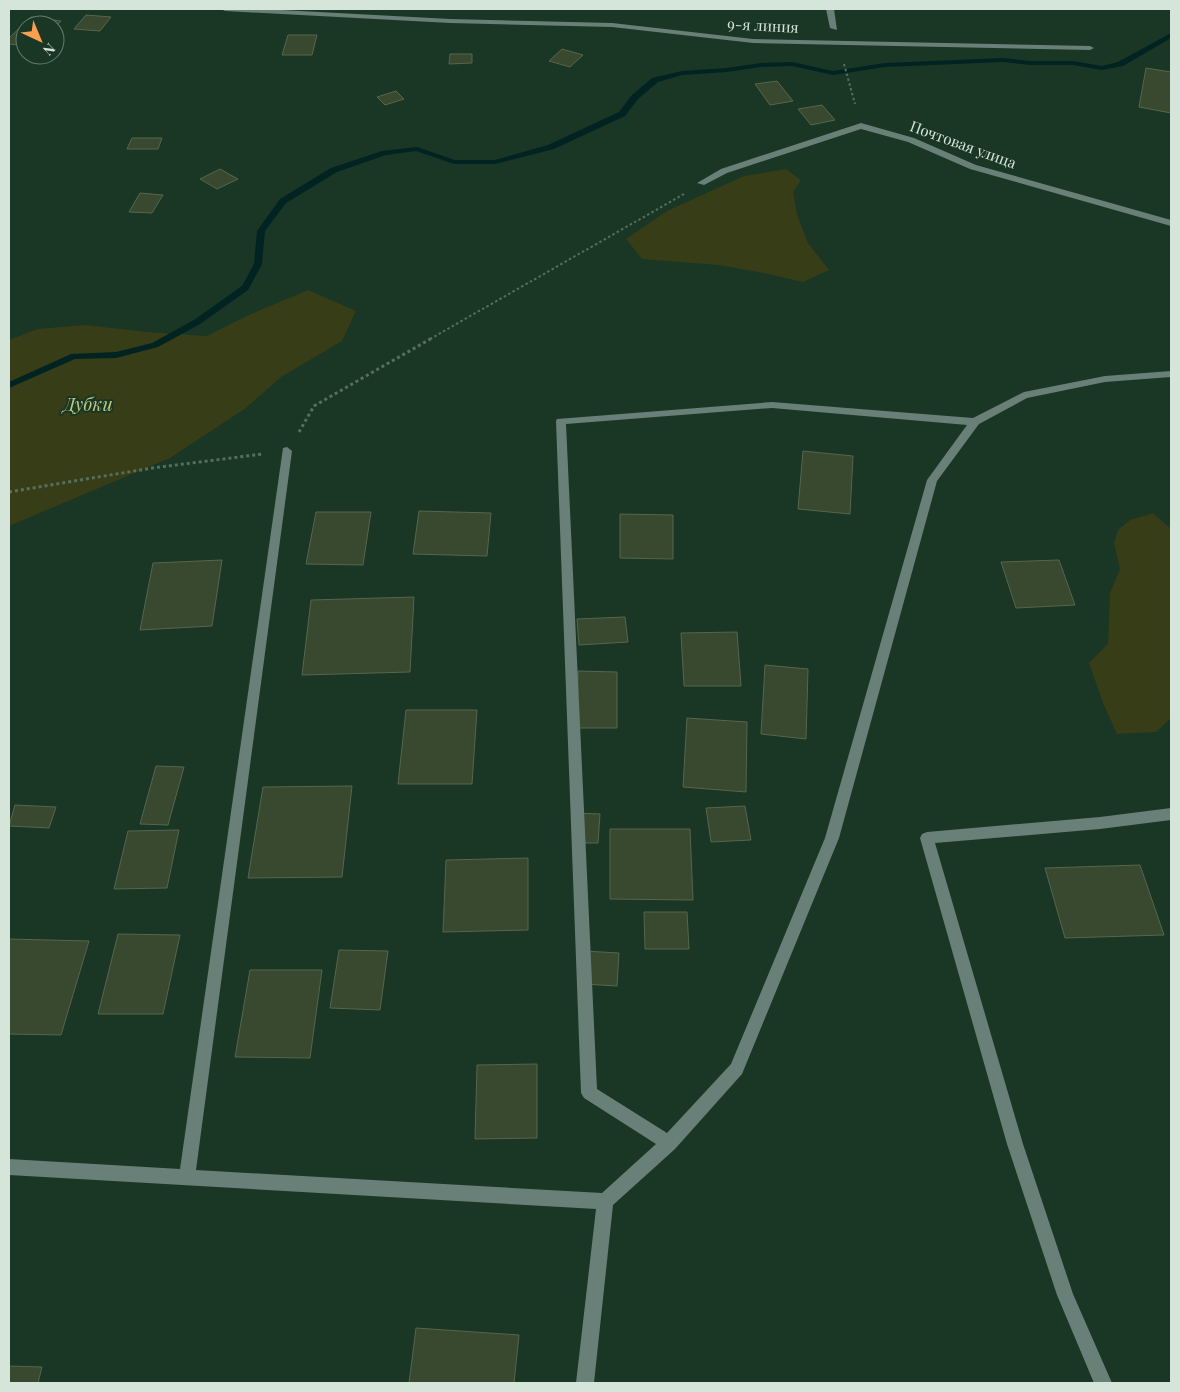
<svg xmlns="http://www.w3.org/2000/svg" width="1180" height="1392" font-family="'Playfair Display',serif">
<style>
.green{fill:#373d17}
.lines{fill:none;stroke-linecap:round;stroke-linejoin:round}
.stream{fill:#012423;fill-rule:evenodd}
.building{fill:#38492f;stroke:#55674c}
.path-far1{stroke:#576f5f;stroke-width:2;stroke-dasharray:2.5 2.5;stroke-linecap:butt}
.path{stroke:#576f5f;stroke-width:3;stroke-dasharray:3 3;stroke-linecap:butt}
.minor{fill:#688078;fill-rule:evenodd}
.labels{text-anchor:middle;stroke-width:4;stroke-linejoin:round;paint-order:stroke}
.far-street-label{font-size:15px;fill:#d5e5d9;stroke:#1a3624}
.park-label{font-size:18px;font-style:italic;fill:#bdca82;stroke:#1a3624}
</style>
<rect width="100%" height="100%" fill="#1a3624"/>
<g class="green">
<polygon points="786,169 801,180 793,192 797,214 808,243 829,270 803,282 764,273 718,265 642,259 626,239 667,211 744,176"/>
<polygon points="308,290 356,311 342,341 281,377 246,408 170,458 9,526 9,340 37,329 85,325 147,332 207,336 251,314"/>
<polygon points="1153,513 1171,529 1171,718 1156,732 1117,734 1103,703 1089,663 1108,644 1110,593 1120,569 1114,543 1118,530 1130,520"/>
</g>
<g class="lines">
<polygon class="stream" points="1171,33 1171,38 1123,66 1102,70 1073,65 1031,65 1003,62 885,67 833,75 792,66 761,67 727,72 682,75 658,82 638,99 625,116 554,149 495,164 454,164 416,151 386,155 337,172 286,203 265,231 262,264 248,290 200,324 158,347 116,358 75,359 9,388 9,382 71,354 116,352 152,343 194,320 242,286 254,264 257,231 280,199 331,168 382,151 417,147 455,160 495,160 548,145 619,112 632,95 652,78 682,71 727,68 761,63 792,62 833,71 885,63 1003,58 1031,61 1073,61 1102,66 1118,62"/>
</g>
<g class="building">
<polygon points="86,15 111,17 100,31 74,29"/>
<polygon points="31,17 61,21 55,27 55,25 25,25 25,46 9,44 9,38"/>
<polygon points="288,35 317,35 312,55 282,55"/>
<polygon points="562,49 583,55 570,67 549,61"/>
<polygon points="450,54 472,54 472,63 449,64"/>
<polygon points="1146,68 1171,72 1171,113 1139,107"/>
<polygon points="777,81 793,101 770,105 755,84"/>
<polygon points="396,91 404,99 385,105 377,97"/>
<polygon points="822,105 835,120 811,125 798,109"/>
<polygon points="132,138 162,138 158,149 127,149"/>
<polygon points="220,169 238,179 217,189 200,179"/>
<polygon points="140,193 163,195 152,213 129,212"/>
<polygon points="803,451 853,456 850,514 798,509"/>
<polygon points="419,511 491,513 487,556 413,554"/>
<polygon points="316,512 371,512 363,565 306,564"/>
<polygon points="620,514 673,515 673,559 620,558"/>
<polygon points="222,560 212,626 140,630 153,563"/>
<polygon points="1059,560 1075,605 1016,608 1001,562"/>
<polygon points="414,597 410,672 302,675 311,600"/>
<polygon points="625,617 628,642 579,645 577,619"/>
<polygon points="737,632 741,686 684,686 681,633"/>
<polygon points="765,665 808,669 806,739 761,734"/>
<polygon points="578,671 617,672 617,728 577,728"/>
<polygon points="406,710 477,710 472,784 398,784"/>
<polygon points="687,718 747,722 746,792 683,787"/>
<polygon points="156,766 184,767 168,825 140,824"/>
<polygon points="352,786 342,877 248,878 263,787"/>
<polygon points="15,805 56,807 49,828 9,826"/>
<polygon points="745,806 751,840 711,842 706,808"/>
<polygon points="575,813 600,814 598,843 573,843"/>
<polygon points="610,829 690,829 693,900 610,899"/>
<polygon points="179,830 167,888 114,889 128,831"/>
<polygon points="528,858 528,930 443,932 446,860"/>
<polygon points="1140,865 1164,935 1065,938 1045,868"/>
<polygon points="644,912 687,912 689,949 645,949"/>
<polygon points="118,934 180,935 163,1014 98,1014"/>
<polygon points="9,939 89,941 61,1035 9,1034"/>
<polygon points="339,950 388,951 380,1010 330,1008"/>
<polygon points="585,951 619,953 617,986 583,984"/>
<polygon points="250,970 322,970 310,1058 235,1057"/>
<polygon points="537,1064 537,1138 475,1139 477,1065"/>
<polygon points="416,1328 519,1335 514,1383 409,1383"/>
<polygon points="9,1366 42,1367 38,1383 9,1383"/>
</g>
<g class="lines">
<g class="path-far1">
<polyline points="844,64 855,104"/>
<polyline points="430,339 684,194"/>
</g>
<g class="path">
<polyline points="299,432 314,406 432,338"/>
<polyline points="9,492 152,468 263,454"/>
</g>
<g class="minor">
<polygon points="221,9 263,9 450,19 612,23 753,39 1090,46 1094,48 1090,50 753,43 612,27 450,23 225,11"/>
<polygon points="826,9 834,9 837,30 830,28"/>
<polygon points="861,123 914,138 976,165 1171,220 1171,226 970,169 908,142 861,129 727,173 704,185 697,183 721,169"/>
<path d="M1171 371V377L1105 382 1027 398 979 424 937 481 839 838 742 1074 675 1149 613 1205 594 1383H576L596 1209 9 1175V1159L180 1169 283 448 287 447 292 451 196 1170 602 1193 656 1144 584 1098 581 1093 556 421 557 419 772 402 973 418 1024 392 1105 376ZM772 408 967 425 927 480 825 838 731 1064 667 1133 597 1089 566 424Z"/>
<polygon points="1171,808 1171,820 1100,829 935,843 1023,1144 1073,1294 1112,1383 1094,1383 1057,1295 1007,1144 920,838 922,834 927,832 1100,817"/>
</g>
</g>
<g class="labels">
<g class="far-street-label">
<text transform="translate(763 26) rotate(3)" y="5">9-я линия</text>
<text transform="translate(963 145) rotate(20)" y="5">Почтовая улица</text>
</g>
<g class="park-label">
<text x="88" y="411">Дубки</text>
</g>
</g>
<rect width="1180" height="1392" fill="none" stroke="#d5e5d9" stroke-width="20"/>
<g transform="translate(40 40) rotate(136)"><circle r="24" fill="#1a3624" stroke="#657c6c"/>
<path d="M0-4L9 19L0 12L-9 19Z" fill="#f99f4d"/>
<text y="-8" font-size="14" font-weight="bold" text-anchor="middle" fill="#d5e5d9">N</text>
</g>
</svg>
